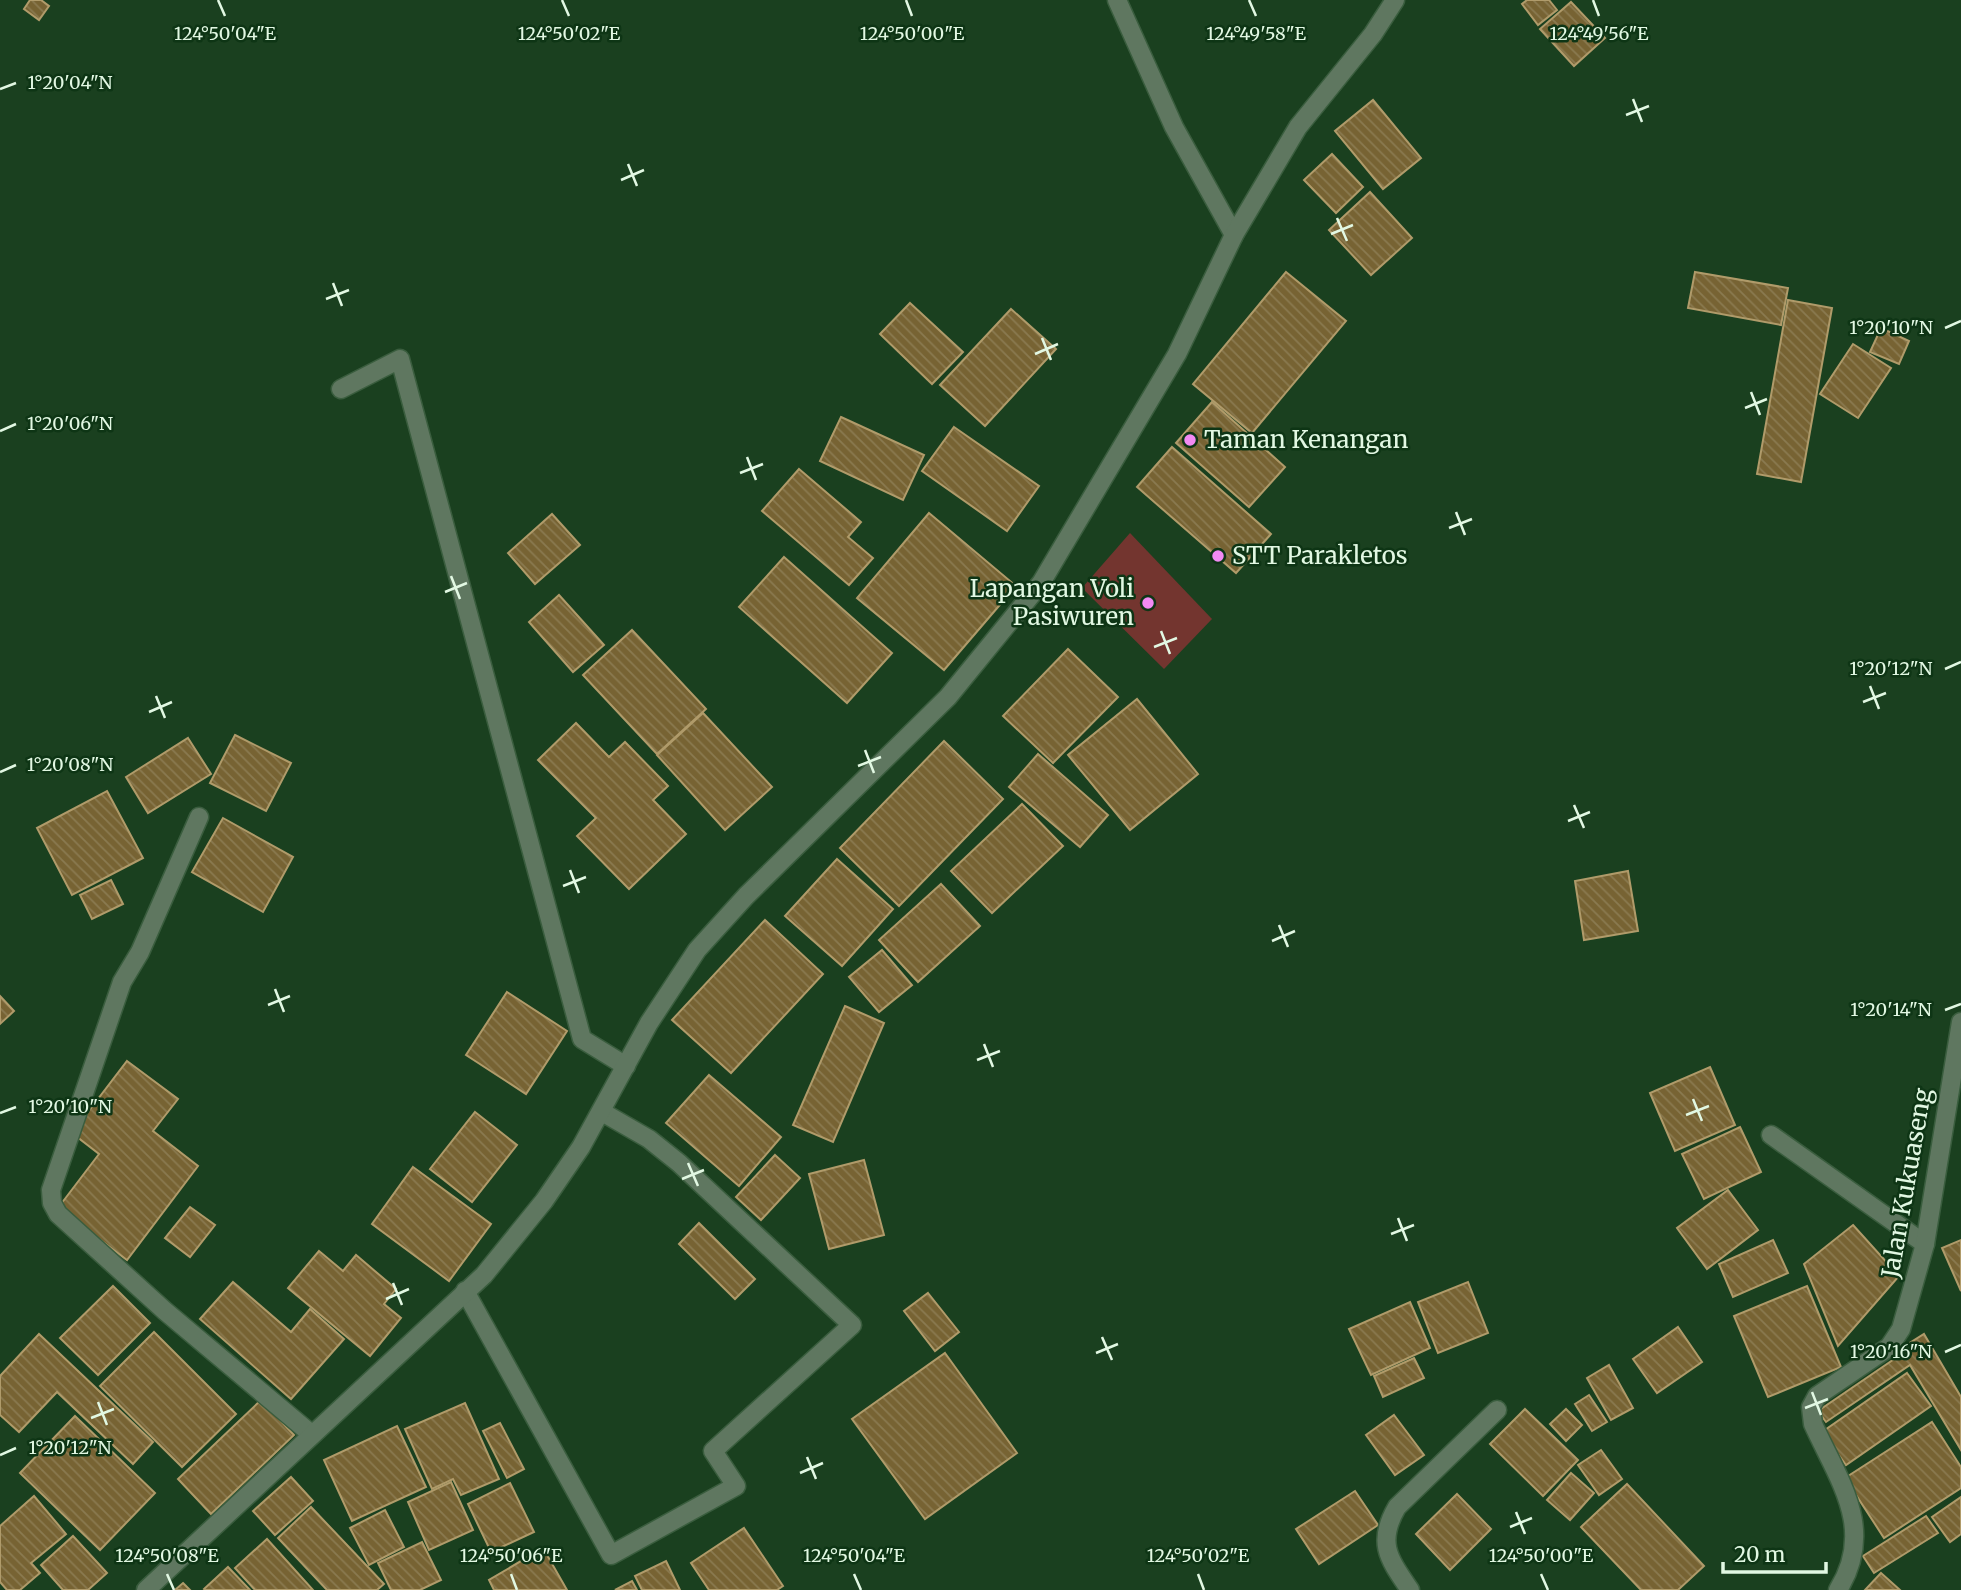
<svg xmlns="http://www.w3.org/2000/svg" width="1961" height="1590" font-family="Merriweather,serif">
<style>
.pitch{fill:#73352f}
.building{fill:url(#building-back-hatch);stroke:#b09b6a;stroke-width:2}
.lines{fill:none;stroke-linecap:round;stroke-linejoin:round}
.service-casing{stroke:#3a5d3e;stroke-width:21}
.minor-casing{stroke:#3a5d3e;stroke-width:21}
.service{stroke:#5f7760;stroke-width:18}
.minor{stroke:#5f7760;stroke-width:18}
.ticks{fill:none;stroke:#e2f8e3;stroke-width:2.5}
.poi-dot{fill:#f28af3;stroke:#0e3515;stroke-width:2.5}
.labels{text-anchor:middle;stroke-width:5;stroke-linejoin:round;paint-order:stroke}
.poi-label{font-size:24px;fill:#e2f8e3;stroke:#0e3515;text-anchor:start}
.street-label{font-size:24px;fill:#e2f8e3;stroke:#0e3515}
.ticks-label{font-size:18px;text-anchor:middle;fill:#e2f8e3;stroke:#0e3515;stroke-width:5;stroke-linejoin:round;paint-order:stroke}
</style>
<defs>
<pattern id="building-back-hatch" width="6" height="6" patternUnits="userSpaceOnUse" patternTransform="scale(1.75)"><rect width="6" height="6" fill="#776333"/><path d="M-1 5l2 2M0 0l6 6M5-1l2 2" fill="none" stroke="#8a7a50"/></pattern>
</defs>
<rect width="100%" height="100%" fill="#1a401f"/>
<polygon class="pitch" points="1130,533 1212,619 1164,669 1082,588"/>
<g class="building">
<polygon points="30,0 41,0 49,6 39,20 24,9"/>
<polygon points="1527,0 1549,0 1557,10 1538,25 1522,4"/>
<polygon points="1571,2 1605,38 1574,66 1540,29"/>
<polygon points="1373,100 1421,158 1383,189 1335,131"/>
<polygon points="1332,154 1363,187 1336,213 1304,180"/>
<polygon points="1370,192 1412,238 1371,275 1329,230"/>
<polygon points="1286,272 1346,321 1252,433 1193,384"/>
<polygon points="1695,272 1788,288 1781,325 1688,308"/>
<polygon points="1788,300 1832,308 1801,482 1757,474"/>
<polygon points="910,303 963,352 932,384 880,334"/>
<polygon points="1011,309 1056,349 985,426 940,385"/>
<polygon points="1881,328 1909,341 1899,364 1870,352"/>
<polygon points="1853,344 1891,368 1858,418 1820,394"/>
<polygon points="1212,402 1285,467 1249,507 1176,443"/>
<polygon points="841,417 924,455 903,500 820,461"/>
<polygon points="954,427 1039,486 1007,531 922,471"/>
<polygon points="1172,447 1271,534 1236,573 1137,487"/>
<polygon points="799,469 861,522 848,537 873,558 849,585 762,511"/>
<polygon points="929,513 1016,586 944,670 857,598"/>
<polygon points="552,514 580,545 535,584 508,553"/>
<polygon points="784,557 892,653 847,703 739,607"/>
<polygon points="559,595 604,645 573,672 529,622"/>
<polygon points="632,630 706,709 657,754 583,675"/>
<polygon points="1068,649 1118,697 1053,763 1003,716"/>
<polygon points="1137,699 1198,774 1130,830 1068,755"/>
<polygon points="703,713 772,787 725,830 657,755"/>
<polygon points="576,723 609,757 625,742 668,786 653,800 686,834 629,889 577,836 596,818 538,760"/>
<polygon points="235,735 291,763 266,811 210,783"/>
<polygon points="188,738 211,774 148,813 126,777"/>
<polygon points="944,741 1003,799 899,906 840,848"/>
<polygon points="1038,754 1108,815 1080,847 1009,787"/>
<polygon points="107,791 143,858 72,895 37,828"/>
<polygon points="1022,804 1063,846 992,913 951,871"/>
<polygon points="223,818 293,857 263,912 192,872"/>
<polygon points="837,859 893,909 842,966 785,916"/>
<polygon points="1628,871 1638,931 1584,940 1575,881"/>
<polygon points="111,880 123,904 92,919 80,895"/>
<polygon points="941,884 980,926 918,982 879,940"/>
<polygon points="765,920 823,974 731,1073 672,1020"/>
<polygon points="882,950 912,985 879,1012 849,977"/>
<polygon points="507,992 567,1031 526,1094 466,1055"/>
<polygon points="0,996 14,1011 0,1024"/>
<polygon points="845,1006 884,1023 833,1142 793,1125"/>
<polygon points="127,1061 178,1099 153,1131 198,1166 127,1260 58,1208 99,1154 72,1133"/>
<polygon points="1710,1067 1735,1125 1675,1151 1650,1093"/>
<polygon points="709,1075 781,1137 739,1186 666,1123"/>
<polygon points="475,1112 517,1145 472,1202 430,1169"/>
<polygon points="1740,1127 1761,1172 1704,1199 1682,1154"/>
<polygon points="775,1155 800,1178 761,1220 736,1197"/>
<polygon points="864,1160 884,1235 829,1249 809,1174"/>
<polygon points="413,1167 491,1224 449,1281 372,1224"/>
<polygon points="1728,1190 1758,1230 1707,1269 1677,1228"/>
<polygon points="190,1207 215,1225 190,1257 165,1238"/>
<polygon points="699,1223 755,1279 735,1299 679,1244"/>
<polygon points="1853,1225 1899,1276 1838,1346 1804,1264"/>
<polygon points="1773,1240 1788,1273 1733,1297 1719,1264"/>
<polygon points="1961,1240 1961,1291 1942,1248"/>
<polygon points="319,1251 343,1271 356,1255 396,1289 384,1304 401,1318 370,1356 288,1288"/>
<polygon points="233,1282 291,1332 310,1309 344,1339 291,1399 200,1319"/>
<polygon points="1468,1282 1488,1333 1438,1353 1418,1302"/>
<polygon points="113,1286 150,1323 98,1375 60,1338"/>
<polygon points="1807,1286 1841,1367 1768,1397 1734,1316"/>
<polygon points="928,1293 959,1332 935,1351 904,1311"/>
<polygon points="1410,1302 1430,1348 1371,1375 1349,1329"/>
<polygon points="1678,1327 1702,1362 1657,1393 1633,1359"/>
<polygon points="154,1332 236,1414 182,1467 100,1386"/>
<polygon points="39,1334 153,1442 133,1464 57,1392 19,1432 0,1415 0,1376"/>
<polygon points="1924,1334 1961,1397 1961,1450 1910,1365 1826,1422 1818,1411 1903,1353 1900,1349"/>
<polygon points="945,1353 1017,1453 925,1519 852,1419"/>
<polygon points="1414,1358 1424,1378 1383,1397 1374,1376"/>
<polygon points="1609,1365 1633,1408 1611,1420 1587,1378"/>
<polygon points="1907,1373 1931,1406 1846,1465 1822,1432"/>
<polygon points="1589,1395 1607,1422 1592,1431 1575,1404"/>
<polygon points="261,1400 294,1435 211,1514 178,1479"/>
<polygon points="465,1403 499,1479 461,1495 453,1479 432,1489 405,1429"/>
<polygon points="1525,1409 1578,1460 1543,1496 1490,1444"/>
<polygon points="1566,1409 1582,1425 1566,1441 1550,1424"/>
<polygon points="1394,1415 1424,1455 1395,1475 1366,1435"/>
<polygon points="75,1416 155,1493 100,1550 20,1473"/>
<polygon points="1932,1422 1961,1467 1961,1488 1884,1538 1845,1478"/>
<polygon points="500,1423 524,1469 507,1478 483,1431"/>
<polygon points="397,1426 426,1487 352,1521 324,1460"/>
<polygon points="1601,1450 1622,1479 1599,1495 1578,1465"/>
<polygon points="1571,1473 1594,1493 1570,1520 1547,1500"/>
<polygon points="291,1477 313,1501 275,1535 253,1511"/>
<polygon points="451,1482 473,1530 429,1550 408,1502"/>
<polygon points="510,1483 534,1532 491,1552 468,1504"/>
<polygon points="1627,1484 1704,1566 1678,1590 1641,1590 1581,1527"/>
<polygon points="1355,1491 1378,1525 1319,1564 1296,1529"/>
<polygon points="1457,1494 1491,1529 1450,1570 1416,1534"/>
<polygon points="34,1496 66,1534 31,1563 40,1573 20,1590 7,1590 0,1582 0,1526"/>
<polygon points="1961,1497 1961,1534 1950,1542 1932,1517"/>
<polygon points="311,1507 384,1584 377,1590 327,1590 278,1538"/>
<polygon points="385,1510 404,1547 369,1565 350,1528"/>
<polygon points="1926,1516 1938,1533 1874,1573 1863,1556"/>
<polygon points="744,1528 783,1586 777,1590 709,1590 691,1563"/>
<polygon points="73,1536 107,1573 88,1590 63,1590 41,1565"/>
<polygon points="267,1539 313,1590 255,1590 235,1568"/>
<polygon points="422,1542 441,1580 420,1590 391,1590 378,1563"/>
<polygon points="543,1548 567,1590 494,1590 489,1580"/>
<polygon points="666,1561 680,1590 642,1590 635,1576"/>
<polygon points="228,1567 250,1590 205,1590 204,1589"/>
<polygon points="1881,1573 1900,1590 1865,1590"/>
<polygon points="632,1581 637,1590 615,1590"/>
<polygon points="183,1583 190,1590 175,1590"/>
</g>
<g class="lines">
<g class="service-casing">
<g id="service">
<polyline points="1117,0 1174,127 1234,235"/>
<polyline points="341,389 400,359 582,1039 626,1066"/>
</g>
</g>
<g class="minor-casing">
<g id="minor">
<polyline points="199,817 140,952 122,982 51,1190 52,1203 58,1214 165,1311 310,1433"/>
<polyline points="1771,1135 1925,1244"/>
<polyline points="465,1291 611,1555 736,1486 713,1451 852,1325 679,1163 649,1139 602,1112"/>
<polyline points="146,1590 484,1275 544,1201 581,1147 649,1023 697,950 746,896 948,697 1041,583 1177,354 1234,235 1298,127 1373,34 1395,0"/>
<path d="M1410 1590C1389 1559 1376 1543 1397 1507L1497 1410"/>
<path d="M1838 1590C1876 1529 1839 1481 1813 1424L1811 1407 1817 1396 1889 1347 1901 1329 1925 1244 1961 1022"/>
</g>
</g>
<use href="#service" class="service"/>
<use href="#minor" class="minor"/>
</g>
<path class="ticks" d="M218 0 225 16M562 0 569 16M906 0 912 16M1249 0 1256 16M1593 0 1599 16M0 89 16 83M1633 99 1642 122M1626 115 1649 106M628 164 637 186M621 180 644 170M1337 218 1347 241M1331 234 1353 225M333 283 342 306M326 299 349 290M1945 328 1961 321M1042 338 1051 360M1035 354 1058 344M1751 392 1760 415M1745 408 1767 399M0 431 16 424M747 457 756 480M740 473 763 464M1456 512 1465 535M1449 528 1472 519M451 576 460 599M445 592 467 583M1161 631 1170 654M1154 647 1177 638M1945 669 1961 662M1870 686 1879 709M156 696 165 718M1863 702 1886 693M149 712 172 702M865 750 874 773M858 766 881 757M0 772 16 765M1574 805 1584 828M1568 821 1590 812M570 870 579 893M563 886 586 877M1279 925 1288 947M1272 941 1295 931M275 989 284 1012M268 1005 290 996M1945 1010 1961 1004M984 1044 993 1067M977 1060 1000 1051M1693 1099 1702 1121M0 1113 16 1107M1686 1115 1709 1106M688 1163 698 1186M682 1179 704 1170M1398 1218 1407 1241M1391 1234 1414 1225M393 1283 402 1305M386 1299 409 1289M1102 1337 1112 1360M1945 1352 1961 1345M1096 1353 1118 1344M1812 1392 1821 1415M98 1402 107 1425M1805 1408 1828 1399M91 1418 114 1409M0 1455 16 1448M807 1457 816 1479M800 1473 823 1463M1516 1512 1525 1534M1510 1527 1532 1518M167 1574 174 1590M511 1574 517 1590M854 1574 861 1590M1198 1574 1204 1590M1541 1574 1548 1590"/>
<g class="poi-dot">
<circle cx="1190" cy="440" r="7"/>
<circle cx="1218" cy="556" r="7"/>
<circle cx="1148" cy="603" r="7"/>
</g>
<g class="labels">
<g class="poi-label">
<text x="1204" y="448">Taman Kenangan</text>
<text x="1232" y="564">STT Parakletos</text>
<text x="1134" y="597" text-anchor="end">Lapangan Voli<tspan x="1134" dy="28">Pasiwuren</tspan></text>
</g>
<g class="street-label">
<text transform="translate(1907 1183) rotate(-80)" y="8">Jalan Kukuaseng</text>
</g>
</g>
<g class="ticks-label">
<text x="225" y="40">124°50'04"E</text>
<text x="569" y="40">124°50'02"E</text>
<text x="912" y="40">124°50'00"E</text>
<text x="1256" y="40">124°49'58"E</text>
<text x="1599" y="40">124°49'56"E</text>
<text x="70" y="89">1°20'04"N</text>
<text x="1891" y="334">1°20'10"N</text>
<text x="70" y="430">1°20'06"N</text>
<text x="1891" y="675">1°20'12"N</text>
<text x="70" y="771">1°20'08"N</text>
<text x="1891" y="1016">1°20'14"N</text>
<text x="70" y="1113">1°20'10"N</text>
<text x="1891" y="1358">1°20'16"N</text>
<text x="70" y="1454">1°20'12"N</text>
<text x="167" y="1562">124°50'08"E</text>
<text x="511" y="1562">124°50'06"E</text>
<text x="854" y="1562">124°50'04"E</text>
<text x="1198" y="1562">124°50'02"E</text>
<text x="1541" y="1562">124°50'00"E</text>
</g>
<path d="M1723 1562v10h103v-10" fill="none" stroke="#e2f8e3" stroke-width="3.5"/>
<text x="1734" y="1562" font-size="21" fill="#e2f8e3" stroke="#0e3515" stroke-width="5" paint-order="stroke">20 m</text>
</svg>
